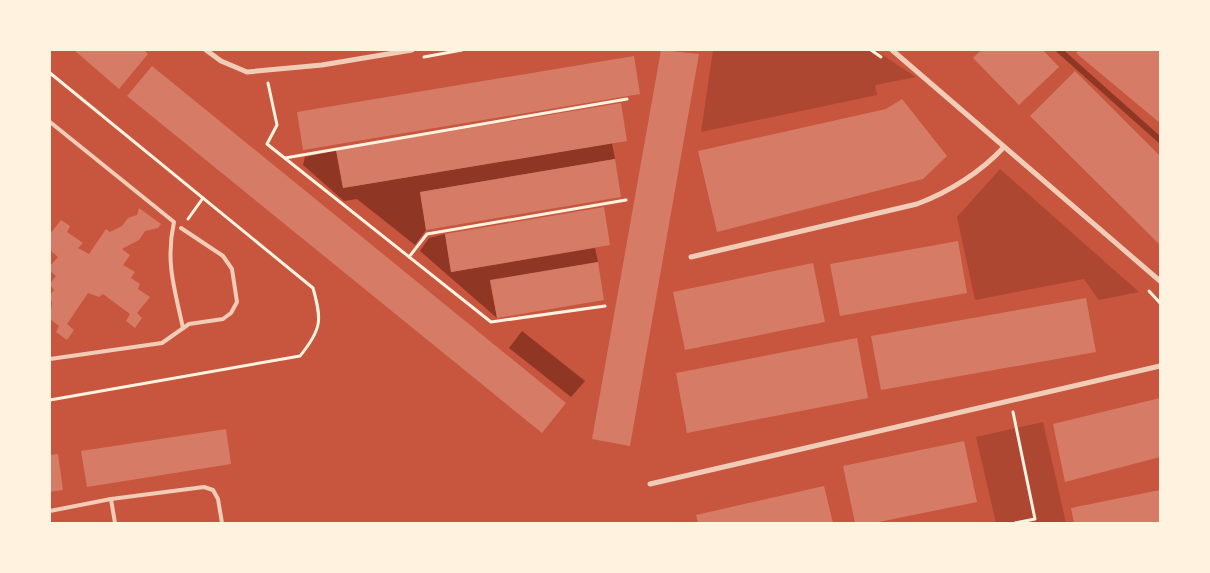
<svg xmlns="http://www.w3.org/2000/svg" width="1210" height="573" font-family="'DejaVu Sans',sans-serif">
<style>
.green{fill:#ae4732}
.water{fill:#8f3625}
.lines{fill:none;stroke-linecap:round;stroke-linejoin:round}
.stream{stroke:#8f3625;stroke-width:6}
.building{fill:#d67c66}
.path{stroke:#fff3e0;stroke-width:3}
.service{stroke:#f1ccb7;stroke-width:4}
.minor{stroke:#f1ccb7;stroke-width:5}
</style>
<rect width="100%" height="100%" fill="#c8553d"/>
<g class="green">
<polygon points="713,50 875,50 916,77 875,85 877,95 701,132"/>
<polygon points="1000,169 1139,292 1099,300 1084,279 975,300 957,217"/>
<polygon points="1043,422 1066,523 996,523 976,437"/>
</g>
<g class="water">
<polygon points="612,143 615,159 420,192 426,230 415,245 357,199 344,201 303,165 305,157 336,150 343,188"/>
<polygon points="445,234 451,272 595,248 598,262 490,281 497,318 420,251 429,238"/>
<polygon points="522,331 585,381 571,397 509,348"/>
</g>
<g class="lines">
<polyline class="stream" points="1059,50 1160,140"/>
</g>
<g class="building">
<polygon points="74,50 144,50 148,54 119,89"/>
<polygon points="661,50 699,54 630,446 592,439"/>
<polygon points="981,50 1043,50 1059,67 1019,105 973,58"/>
<polygon points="1079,50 1160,50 1160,123 1076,53"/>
<polygon points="634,56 640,94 303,150 297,112"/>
<polygon points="152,66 566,403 542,433 127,96"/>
<polygon points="1075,71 1160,156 1160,245 1030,116"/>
<polygon points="902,99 947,156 923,179 717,232 698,151 886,109"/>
<polygon points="621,103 627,141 343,188 336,150"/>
<polygon points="615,159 621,197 426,230 420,192"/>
<polygon points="604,207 610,245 451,272 445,234"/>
<polygon points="139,208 161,224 158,228 145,231 139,240 122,249 130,255 123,265 135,272 131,278 140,284 138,289 150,297 137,313 142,318 135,328 126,321 130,314 103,294 99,297 88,293 67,324 74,330 67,340 56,332 59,326 50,319 52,303 50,295 54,290 50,284 56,276 50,271 50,266 58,257 50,250 50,234 61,220 70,226 67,232 83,243 78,248 89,254 106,229 110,232 122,226 128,218 137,215"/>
<polygon points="958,241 967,293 840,316 830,264"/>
<polygon points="598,262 604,300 497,318 490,280"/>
<polygon points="813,263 825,322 685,350 673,292"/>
<polygon points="1086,298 1096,352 881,390 871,336"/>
<polygon points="857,338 868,398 687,433 676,373"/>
<polygon points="1160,398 1160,457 1065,482 1053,424"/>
<polygon points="226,429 231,464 87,487 81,451"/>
<polygon points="964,441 977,502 874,523 855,523 843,466"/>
<polygon points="58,454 63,490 50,492 50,455"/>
<polygon points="824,486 833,523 698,523 696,515"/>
<polygon points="1160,490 1160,523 1074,523 1071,508"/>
</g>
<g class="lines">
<g class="path">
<polyline points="871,50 881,57"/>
<polyline points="424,57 462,50"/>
<path d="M50 73 313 288C322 320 322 329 300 356L50 400"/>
<polyline points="268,83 277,125 267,144 491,322 605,306"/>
<polyline points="285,158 627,99"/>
<polyline points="188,219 203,198"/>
<polyline points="409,257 427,234 626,200"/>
<polyline points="1149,291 1160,303"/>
<polyline points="1013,412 1035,519 1015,523"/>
</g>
<g class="service">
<path d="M50 122 174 222C165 262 175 290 183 328"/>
<polyline points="50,359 162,343 189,324 223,319 231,313 237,302 232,269 223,256 181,228"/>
<polyline points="111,499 115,523"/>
<polyline points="50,511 111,499 204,487 213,490 218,499 222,523"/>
</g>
<g class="minor">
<polyline points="206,50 221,61 247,72 322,65 412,50"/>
<polyline points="892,50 1160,281"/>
<path d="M691 257 917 204C949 192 981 172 1004 147"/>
<polyline points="650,484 1160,366"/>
</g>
</g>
<rect width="1210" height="573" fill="none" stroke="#fff3e0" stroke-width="102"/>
</svg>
